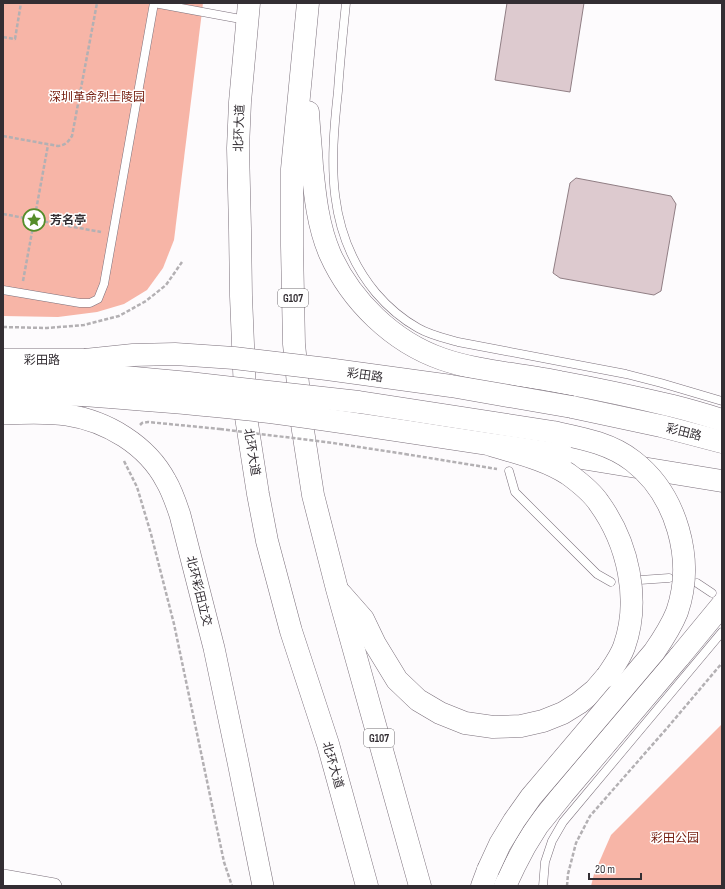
<svg xmlns="http://www.w3.org/2000/svg" width="725" height="889" font-family="'Sofia Sans Condensed','Noto Sans SC',sans-serif">
<style>
.green{fill:#f7b5a7}
.building{fill:#ddcacf;stroke:#907e84}
.lines{fill:none;stroke-linecap:round;stroke-linejoin:round}
.service-casing{stroke:#7b707b;stroke-width:9}
.minor-casing{stroke:#7b707b;stroke-width:16}
.secondary-casing{stroke:#7b707b;stroke-width:22}
.primary-casing{stroke:#7b707b;stroke-width:23}
.trunk-casing{stroke:#7b707b;stroke-width:23}
.path{stroke:#b3b0b3;stroke-width:2.5;stroke-dasharray:4 2;stroke-linecap:butt}
.service{stroke:#fff;stroke-width:8}
.minor{stroke:#fff;stroke-width:15}
.secondary{stroke:#fff;stroke-width:21}
.primary{stroke:#fff;stroke-width:22}
.trunk{stroke:#fff;stroke-width:22}
.primary-bridge-casing{stroke:#7b707b;stroke-width:23;stroke-linecap:butt}
.trunk-bridge-casing{stroke:#7b707b;stroke-width:23;stroke-linecap:butt}
.path-bridge{stroke:#b3b0b3;stroke-width:2.5;stroke-dasharray:4 2;stroke-linecap:butt}
.primary-bridge{stroke:#fff;stroke-width:22}
.trunk-bridge{stroke:#fff;stroke-width:22}
.labels{text-anchor:middle;stroke-width:3;stroke-linejoin:round;paint-order:stroke}
.shield{fill:#fff;stroke:#706d70;stroke-width:1}
.shield-label{font-size:11px;font-weight:bold;fill:#332e33}
.park-label{font-size:12px;fill:#741b0c;stroke:#fff}
.street-label{font-size:12px;fill:#332e33;stroke:#fff}
.poi-label{font-size:12px;font-weight:bold;fill:#332e33;stroke:#fff;text-anchor:start}
</style>
<rect width="100%" height="100%" fill="#fdfbfd"/>
<g class="green">
<polygon points="3,3 203,3 174,240 163,268 147,290 124,304 97,312 58,317 3,316"/>
<polygon points="722,724 722,886 591,886 594,874 611,835"/>
</g>
<g class="building">
<polygon points="507,3 584,3 570,92 495,80"/>
<polygon points="576,178 671,196 676,204 661,291 654,295 560,278 553,273 570,183"/>
</g>
<g class="lines">
<g class="service-casing">
<g id="service">
<polyline points="154,3 246,20"/>
<path d="M346 3C343 32 340 61 338 91 330 163 326 233 376 293 388 307 402 319 418 328 430 335 444 338 458 342L626 374 661 383 722 401"/>
<polyline points="3,290 80,303 90,303 98,299 104,284 154,3"/>
<polyline points="509,471 515,492 597,574 611,582"/>
<polyline points="640,580 669,578"/>
<polyline points="697,583 712,593"/>
<polyline points="543,886 545,862 552,841 563,822 722,632"/>
</g>
</g>
<g class="minor-casing">
<polyline id="minor" points="3,877 54,886"/>
</g>
<g class="secondary-casing">
<path id="secondary" d="M3 414C24 413 46 412 67 415 107 421 147 445 166 481 172 491 176 503 180 515L214 648 238 762 263 886"/>
</g>
<g class="primary-casing">
<g id="primary">
<polyline points="3,360 85,360"/>
<polyline points="3,393 83,395"/>
<polyline points="572,407 661,426 722,442"/>
<polyline points="563,455 722,481"/>
</g>
</g>
<g class="trunk-casing">
<g id="trunk">
<polyline points="249,3 240,102 238,148 240,229 241,296 246,417 258,494 267,541 291,631 328,744 367,886"/>
<polyline points="308,3 292,169 292,246 294,344 302,424 313,495 337,589 420,886"/>
<path d="M308 112C309 130 311 148 312 166 315 196 318 226 330 254 351 301 393 342 442 359 479 372 522 374 560 382 598 389 635 397 673 406 689 410 706 415 722 420"/>
<polyline points="3,372 84,375"/>
<polyline points="341,594 363,619 375,644 397,680 418,700 440,713 465,723 493,727 521,726 543,721 563,713 579,703 595,690 607,676"/>
<polyline points="482,886 488,870"/>
<polyline points="505,886 514,867 525,846 538,825 563,794 680,656"/>
</g>
</g>
<g class="path">
<polyline points="3,37 15,39 21,3"/>
<path d="M3 136 58 146C66 145 68 142 72 136L97 3"/>
<polyline points="3,214 101,232"/>
<polyline points="23,281 48,145"/>
<polyline points="3,327 47,328 84,325 119,316 146,301 166,285 182,262"/>
<polyline points="140,425 142,423 148,422 220,429"/>
<polyline points="405,454 497,469"/>
<polyline points="124,461 137,487 151,534 174,624 224,862 232,886"/>
<polyline points="567,886 568,874 576,843 590,816 668,727 722,663"/>
</g>
<use href="#service" class="service"/>
<use href="#minor" class="minor"/>
<use href="#secondary" class="secondary"/>
<use href="#primary" class="primary"/>
<use href="#trunk" class="trunk"/>
<g class="primary-bridge-casing">
<g id="primary-bridge">
<polyline points="85,360 133,355 175,354 234,358 327,369 451,386 572,407"/>
<path d="M83 395C145 400 208 404 270 412 368 425 465 441 563 455"/>
</g>
</g>
<g class="trunk-bridge-casing">
<g id="trunk-bridge">
<path d="M84 375 135 378 189 383 359 402 553 432C581 438 610 443 633 461 677 495 695 560 677 612 671 627 663 639 654 652L531 797 514 821 500 844 488 870"/>
<path d="M491 445C517 453 545 459 568 474 579 482 591 491 599 503 628 543 641 600 624 647 620 658 613 667 607 676"/>
<polyline points="680,656 722,605"/>
</g>
</g>
<polyline class="path-bridge" points="220,429 333,443 405,454"/>
<use href="#primary-bridge" class="primary-bridge"/>
<use href="#trunk-bridge" class="trunk-bridge"/>
</g>
<defs>
<g id="sight-ring" transform="scale(1.15)"><circle r="9.5" fill="#fff" stroke="#558d2a" stroke-width="1.5"/><path d="M0-6L1.8-2.2L6-1.7L2.9 1.2L3.7 5.4L0 3.3L-3.7 5.4L-2.9 1.2L-6-1.7L-1.8-2.2Z" fill="#558d2a"/></g>
</defs>
<g fill-rule="evenodd">
<use href="#sight-ring" x="34" y="220"/>
</g>
<g class="labels">
<g class="shield">
<rect x="278" y="289" width="30" height="18" rx="3"/>
<rect x="364" y="729" width="30" height="18" rx="3"/>
</g>
<g class="shield-label">
<text x="293" y="302">G107</text>
<text x="379" y="742">G107</text>
</g>
<g class="park-label">
<text x="97" y="101">深圳革命烈士陵园</text>
<text x="675" y="842">彩田公园</text>
</g>
<g class="street-label">
<text transform="translate(239 128) rotate(-88)" y="4">北环大道</text>
<text x="42" y="364">彩田路</text>
<text transform="translate(365 375) rotate(8)" y="4">彩田路</text>
<text transform="translate(684 432) rotate(14)" y="4">彩田路</text>
<text transform="translate(252 452) rotate(81)" y="4">北环大道</text>
<text transform="translate(199 591) rotate(76)" y="4">北环彩田立交</text>
<text transform="translate(333 765) rotate(74)" y="4">北环大道</text>
</g>
<g class="poi-label">
<text x="50" y="224">芳名亭</text>
</g>
</g>
<rect width="725" height="889" fill="none" stroke="#332e33" stroke-width="8"/>
<path d="M589 873v6h52v-6" fill="none" stroke="#332e33" stroke-width="2"/>
<text x="595" y="873" font-size="12" fill="#332e33" stroke="#ffffff" stroke-width="3" paint-order="stroke">20 m</text>
</svg>
